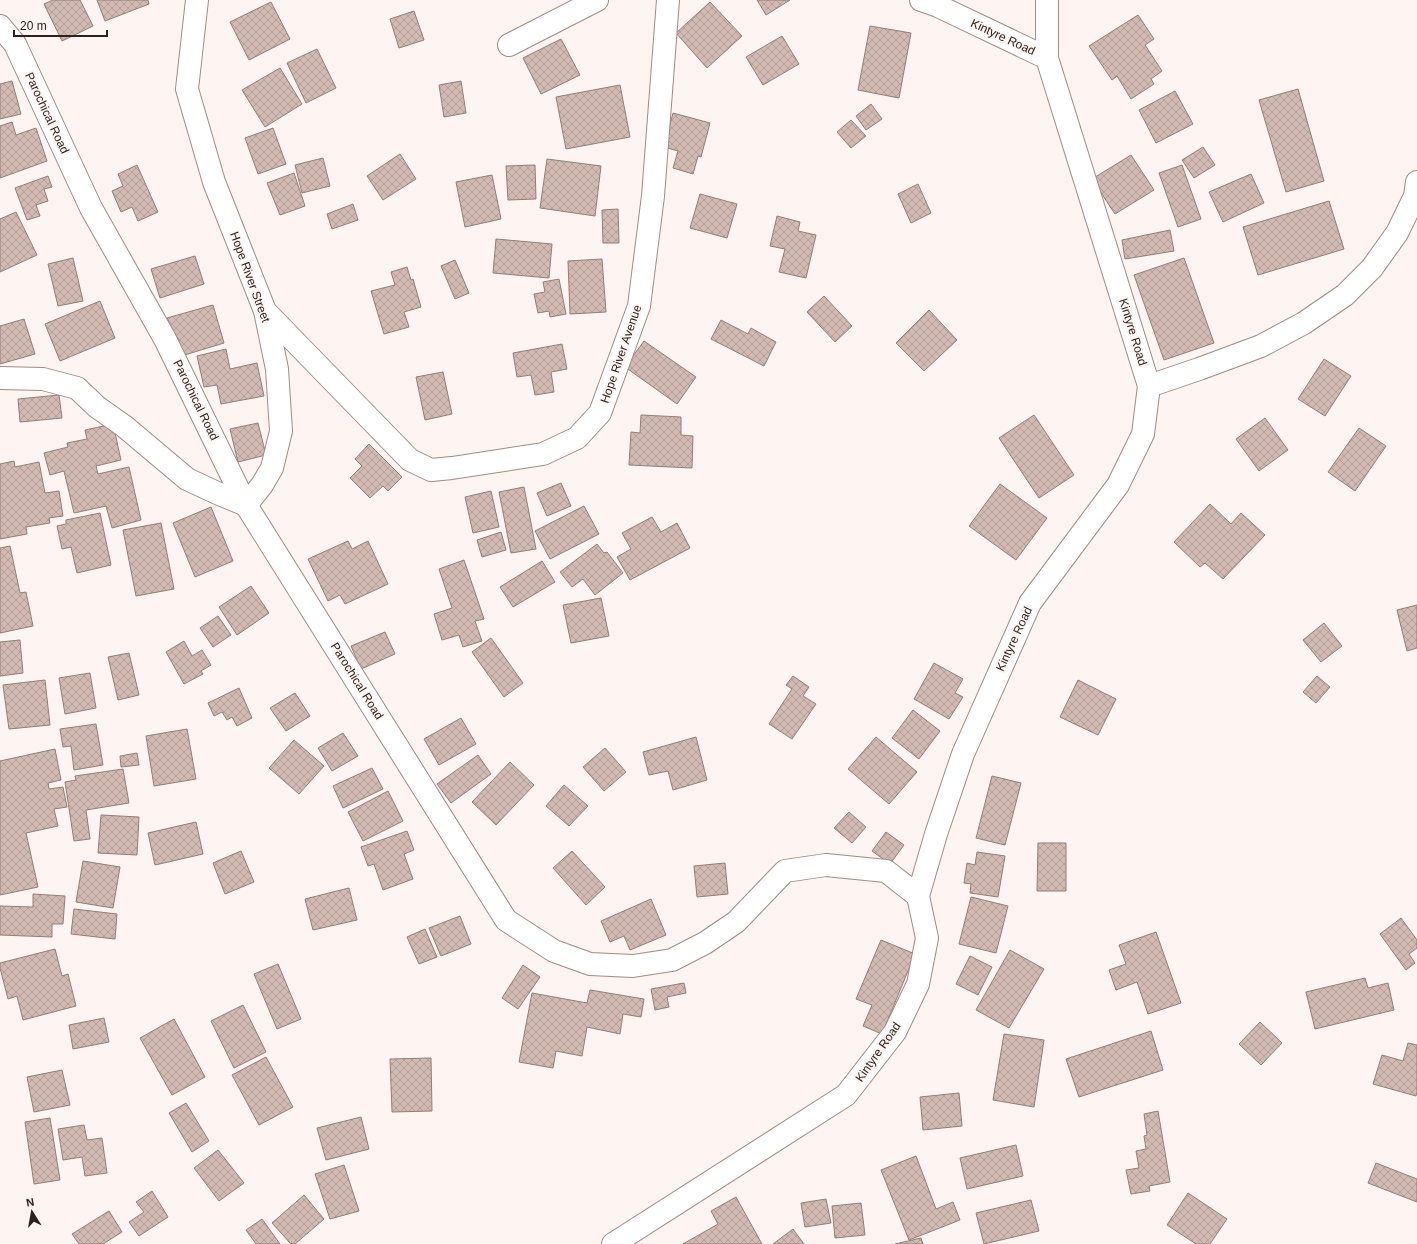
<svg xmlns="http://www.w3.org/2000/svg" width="1417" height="1244" font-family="Arial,sans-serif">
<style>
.building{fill:url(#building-cross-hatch);stroke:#937d77}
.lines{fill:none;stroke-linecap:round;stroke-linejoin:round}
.minor-casing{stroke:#a18b84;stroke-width:24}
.minor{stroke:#fff;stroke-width:22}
.labels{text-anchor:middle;stroke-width:4;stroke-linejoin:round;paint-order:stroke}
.street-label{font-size:12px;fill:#2b2220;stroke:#fef4f1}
</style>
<defs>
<pattern id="building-cross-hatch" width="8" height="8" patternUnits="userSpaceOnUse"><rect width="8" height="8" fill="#d2bab3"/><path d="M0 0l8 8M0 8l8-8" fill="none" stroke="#b4a09a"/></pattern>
</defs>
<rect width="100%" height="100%" fill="#fef4f1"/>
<g class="building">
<polygon points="53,0 80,0 93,26 62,41 44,4"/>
<polygon points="97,0 148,0 149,4 105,21"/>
<polygon points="757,0 790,0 766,15"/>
<polygon points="271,2 290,39 249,60 230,22"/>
<polygon points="710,2 742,36 707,68 676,33"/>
<polygon points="414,11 424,40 399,48 390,19"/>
<polygon points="1138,15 1154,39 1145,45 1162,71 1151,79 1154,84 1131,99 1117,76 1112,80 1089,46"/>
<polygon points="870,26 911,33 899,98 858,90"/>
<polygon points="782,36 799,64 763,85 746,57"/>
<polygon points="561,39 580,75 541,94 523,58"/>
<polygon points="317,49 336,88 306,103 287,63"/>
<polygon points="280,68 302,104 265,127 242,90"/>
<polygon points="12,81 21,114 0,119 0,84"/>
<polygon points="461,81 466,113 444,117 439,85"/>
<polygon points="620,85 630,137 566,149 556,97"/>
<polygon points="1298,89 1324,181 1286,192 1259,100"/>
<polygon points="1175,91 1193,124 1156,143 1139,110"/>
<polygon points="871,104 882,119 866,130 856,116"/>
<polygon points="673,113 710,123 701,157 698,156 693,174 673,168 678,151 664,147"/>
<polygon points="851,120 866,136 851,148 837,132"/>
<polygon points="12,122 16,135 36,128 47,161 0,178 0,126"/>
<polygon points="273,128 286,164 258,174 245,138"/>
<polygon points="1203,147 1215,165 1194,178 1182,160"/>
<polygon points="400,154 416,179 383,200 367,176"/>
<polygon points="1131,155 1154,190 1115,214 1092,179"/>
<polygon points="323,158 330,186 302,193 295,165"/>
<polygon points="547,159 601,166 595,216 540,208"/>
<polygon points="137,165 158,212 138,221 132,207 121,212 112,191 123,186 118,174"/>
<polygon points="535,165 536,199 508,200 506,166"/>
<polygon points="1182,165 1201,219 1178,227 1159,173"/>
<polygon points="294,173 305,206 280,215 267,183"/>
<polygon points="1251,174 1264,203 1223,222 1209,192"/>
<polygon points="492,175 501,219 465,227 456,182"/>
<polygon points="48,176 52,187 44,189 48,201 36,205 40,216 27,220 15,188"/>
<polygon points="918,184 931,213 911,223 898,194"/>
<polygon points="700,194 737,204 727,238 690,228"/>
<polygon points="1329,201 1344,249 1258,275 1243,227"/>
<polygon points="353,204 358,220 332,229 327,214"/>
<polygon points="618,209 619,243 603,243 602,210"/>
<polygon points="16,212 37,255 0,272 0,219"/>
<polygon points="777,216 800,222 798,231 816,235 806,278 779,272 785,249 770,246"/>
<polygon points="1170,230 1174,251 1125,259 1122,240"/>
<polygon points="496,239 552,244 549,278 493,273"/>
<polygon points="195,256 204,284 160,298 151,269"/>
<polygon points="73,258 83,301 58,306 48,264"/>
<polygon points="1184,258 1214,343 1164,360 1134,275"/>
<polygon points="602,259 606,312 570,314 568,261"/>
<polygon points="455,260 469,293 455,299 441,266"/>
<polygon points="407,267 411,280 413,279 421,307 404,312 409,327 384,334 371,291 395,285 391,272"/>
<polygon points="559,279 566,314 550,317 549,311 538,313 534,294 545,292 543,282"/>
<polygon points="824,296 852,326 835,342 807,312"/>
<polygon points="100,301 115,338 60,361 45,324"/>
<polygon points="213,305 224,343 178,357 167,318"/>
<polygon points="929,310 957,340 924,371 896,343"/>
<polygon points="24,319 35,354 0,364 0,326"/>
<polygon points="721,320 748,334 751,328 776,342 764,366 711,339"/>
<polygon points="644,341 696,377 677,404 625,367"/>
<polygon points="562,344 567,369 551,372 554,392 535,395 531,375 517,377 513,353"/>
<polygon points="226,349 230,369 257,363 264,396 221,404 217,385 204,387 197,356"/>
<polygon points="1324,359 1351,376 1325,416 1298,399"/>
<polygon points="443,372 452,414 425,420 416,377"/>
<polygon points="59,395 62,418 20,422 18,399"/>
<polygon points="641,415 681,417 681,435 693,436 692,468 629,465 631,432 640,433"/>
<polygon points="1034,415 1074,475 1039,498 999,438"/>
<polygon points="1265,418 1288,450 1259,471 1236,439"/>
<polygon points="258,423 266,455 238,462 230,429"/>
<polygon points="113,424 121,460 96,466 98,474 129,467 141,520 112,528 106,506 74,513 64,471 50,475 44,453 68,447 67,443 87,439 85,430"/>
<polygon points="1359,428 1386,446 1355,491 1328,472"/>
<polygon points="369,444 402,477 388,491 383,486 370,498 350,478 362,466 355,459"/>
<polygon points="14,461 15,467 39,462 45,493 59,491 63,516 49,518 50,523 26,527 27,534 0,539 0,464"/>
<polygon points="561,483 571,506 547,516 537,493"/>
<polygon points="1000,484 1047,518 1016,560 969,526"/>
<polygon points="524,487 536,549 511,553 499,492"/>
<polygon points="491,491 499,527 473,533 465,497"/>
<polygon points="1210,504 1231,524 1241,513 1265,535 1223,579 1205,563 1200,567 1174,542"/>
<polygon points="584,506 599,534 550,559 535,531"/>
<polygon points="211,507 233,561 195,577 173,523"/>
<polygon points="100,513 111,565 77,573 71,547 62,549 57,526 66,524 66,520"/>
<polygon points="652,517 661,532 677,523 690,548 630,580 617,557 631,549 622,533"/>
<polygon points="161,523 174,589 136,596 123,530"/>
<polygon points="501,532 506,550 482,557 477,540"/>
<polygon points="348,541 352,549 368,541 388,584 345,604 340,595 328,601 308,559"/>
<polygon points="597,544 604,553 607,552 623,573 595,595 583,579 572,587 560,572"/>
<polygon points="10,546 20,593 26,592 33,626 0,633 0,548"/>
<polygon points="464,560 484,619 475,621 482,641 463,647 459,635 442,640 434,614 452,608 439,569"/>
<polygon points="542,561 555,582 513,607 500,587"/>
<polygon points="251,586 269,613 237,635 219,607"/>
<polygon points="601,598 609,636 571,643 563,605"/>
<polygon points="1417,605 1417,648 1407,651 1397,610"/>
<polygon points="218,616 231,635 213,647 200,628"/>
<polygon points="1324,623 1342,646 1321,662 1303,640"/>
<polygon points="385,632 395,654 361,669 351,646"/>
<polygon points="491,638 523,683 504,697 472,652"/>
<polygon points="20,640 23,673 0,676 0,642"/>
<polygon points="184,641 192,656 202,650 211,665 201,671 203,674 184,684 166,652"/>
<polygon points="129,653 139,695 118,700 108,657"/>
<polygon points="934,663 963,679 955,693 963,697 949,719 914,699"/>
<polygon points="90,673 96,708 65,714 59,678"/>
<polygon points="793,676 809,687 803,696 816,704 792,739 769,724 792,689 786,685"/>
<polygon points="1317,676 1330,687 1316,703 1303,692"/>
<polygon points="45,680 50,725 9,729 3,685"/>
<polygon points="1078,680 1116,699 1098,735 1060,717"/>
<polygon points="239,688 252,718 237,726 232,717 227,720 222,712 214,716 208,703"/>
<polygon points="295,693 310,716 286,731 270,708"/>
<polygon points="913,710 940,731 919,759 892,738"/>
<polygon points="461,718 476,744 439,765 424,739"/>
<polygon points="96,724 103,765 74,770 71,746 63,747 60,729"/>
<polygon points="187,729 196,779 154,786 146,736"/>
<polygon points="343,733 358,756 332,771 318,748"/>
<polygon points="696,737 707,780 673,790 668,771 649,775 643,752"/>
<polygon points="876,737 917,772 889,804 848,769"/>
<polygon points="294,740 324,766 299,794 269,768"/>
<polygon points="605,748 626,772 604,791 583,767"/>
<polygon points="55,749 61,780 48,783 49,789 63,787 67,807 54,809 58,826 26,833 38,887 0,895 0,761"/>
<polygon points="137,753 139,765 121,767 120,756"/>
<polygon points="478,755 491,774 451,803 437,784"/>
<polygon points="510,762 534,785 496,825 472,802"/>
<polygon points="372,768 383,789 343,808 333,786"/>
<polygon points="123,769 129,803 86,810 90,839 74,841 65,782 76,780 75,776"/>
<polygon points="992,776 1021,783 1005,845 976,838"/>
<polygon points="564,785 588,806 569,826 546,806"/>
<polygon points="388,791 403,821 363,841 348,812"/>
<polygon points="849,812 866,827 852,843 834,828"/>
<polygon points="101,815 139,817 137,855 98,853"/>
<polygon points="196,822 203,854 155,865 148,833"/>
<polygon points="407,831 414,850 404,854 413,879 383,890 374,864 368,866 361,847"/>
<polygon points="886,832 904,845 890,864 872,851"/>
<polygon points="1038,843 1066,843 1066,891 1037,891"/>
<polygon points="241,851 254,882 225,894 213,863"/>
<polygon points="572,851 605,887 586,905 553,868"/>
<polygon points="977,852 1005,856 998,897 970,893 971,884 964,883 967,863 975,865"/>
<polygon points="83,861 120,867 113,908 76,902"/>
<polygon points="725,863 728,894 697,897 694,866"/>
<polygon points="349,888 357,920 313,930 305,899"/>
<polygon points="33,894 65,896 63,924 52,924 52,937 0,935 0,906 33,907"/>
<polygon points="971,897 1008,906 996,953 959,944"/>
<polygon points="651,899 666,935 630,950 624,936 610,942 601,921"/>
<polygon points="74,909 117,914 115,939 71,934"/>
<polygon points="460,916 471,944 441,956 429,928"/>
<polygon points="1401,918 1417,940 1417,948 1409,954 1415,963 1406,970 1380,934"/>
<polygon points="425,929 437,957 419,964 407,937"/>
<polygon points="1156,932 1181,1003 1148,1014 1137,982 1116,990 1109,970 1126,964 1119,945"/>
<polygon points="881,940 915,954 882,1034 863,1026 872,1005 856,999"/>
<polygon points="55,949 62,976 68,974 76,1006 23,1020 17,996 8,999 0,968 0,963"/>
<polygon points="1010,950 1044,969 1009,1028 976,1010"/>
<polygon points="970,956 992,967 978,995 956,984"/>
<polygon points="278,964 301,1019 277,1029 254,974"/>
<polygon points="523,965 540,977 518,1009 502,998"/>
<polygon points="1365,978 1368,988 1388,983 1394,1010 1315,1029 1306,992"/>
<polygon points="684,983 686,993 667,997 669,1007 655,1010 651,989"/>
<polygon points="590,990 644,999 641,1017 623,1014 620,1034 587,1027 582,1056 556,1051 553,1068 519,1062 532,993 587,1003"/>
<polygon points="243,1005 266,1052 234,1068 211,1021"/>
<polygon points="104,1018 109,1042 73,1049 69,1025"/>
<polygon points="174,1019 205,1077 172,1095 140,1038"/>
<polygon points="1260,1022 1282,1043 1261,1065 1239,1044"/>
<polygon points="1151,1031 1163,1070 1079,1097 1066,1059"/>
<polygon points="1004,1034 1044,1040 1034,1107 993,1100"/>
<polygon points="1408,1043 1417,1045 1417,1092 1416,1096 1373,1084 1382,1055 1403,1061"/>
<polygon points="266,1057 293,1107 259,1125 232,1075"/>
<polygon points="431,1058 432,1111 392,1112 390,1059"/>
<polygon points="62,1070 70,1105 34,1112 27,1077"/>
<polygon points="959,1093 962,1126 923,1130 920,1097"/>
<polygon points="186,1103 209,1141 192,1152 169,1113"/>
<polygon points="1158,1111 1170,1182 1149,1186 1150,1191 1131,1194 1126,1170 1139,1168 1136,1151 1146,1149 1144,1136 1147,1135 1144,1114"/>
<polygon points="361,1117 369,1149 326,1160 317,1128"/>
<polygon points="50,1118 60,1180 34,1184 25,1122"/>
<polygon points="84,1125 87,1140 102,1138 107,1173 85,1176 82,1157 63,1160 58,1129"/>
<polygon points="1016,1145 1023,1176 967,1189 960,1158"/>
<polygon points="218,1150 244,1183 219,1201 194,1168"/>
<polygon points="916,1156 936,1209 953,1202 960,1220 909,1240 881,1170"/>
<polygon points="1376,1163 1417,1179 1417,1202 1368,1183"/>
<polygon points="344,1165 359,1211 330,1219 315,1174"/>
<polygon points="152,1191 168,1217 139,1236 129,1222 144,1212 136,1202"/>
<polygon points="1188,1193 1227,1219 1210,1244 1196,1244 1167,1225"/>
<polygon points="304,1195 324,1219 295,1244 291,1244 272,1223"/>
<polygon points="736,1197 762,1244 683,1244 718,1224 711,1211"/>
<polygon points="826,1199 831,1223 805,1227 801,1203"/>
<polygon points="1031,1200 1039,1231 984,1244 976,1213"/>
<polygon points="861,1203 865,1235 835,1238 832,1206"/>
<polygon points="109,1211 122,1232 103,1244 79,1244 72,1234"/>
<polygon points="262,1219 280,1244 256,1244 246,1230"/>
<polygon points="793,1229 804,1244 773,1244"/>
<polygon points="921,1238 923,1244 895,1244"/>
</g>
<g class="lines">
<g class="minor-casing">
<g id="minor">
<polyline points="1047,0 1047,58"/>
<polyline points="0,26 15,44 91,208 165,339 246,505 506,920 554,951 590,964 633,966 672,960 705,943 736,922 785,871 826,865 886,871 918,896"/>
<polyline points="509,45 597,0"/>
<polyline points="265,311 410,460 431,470 452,468 543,454 577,438 600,413 639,306 653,196 668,0"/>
<polyline points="0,378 43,379 77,388 97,407 124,426 187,479 217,493 246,505 262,485 272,468 281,431 277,369 265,311 214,182 187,89 197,0"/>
<polyline points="1149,386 1199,369 1261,346 1304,323 1345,295 1372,268 1397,233 1415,196 1417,182"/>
<polyline points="613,1244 846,1095 895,1032 918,984 927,938 918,896 936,834 963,754 1030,603 1118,485 1143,434 1149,386 1047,58 938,6 921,0"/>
</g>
</g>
<use href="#minor" class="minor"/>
</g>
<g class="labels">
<g class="street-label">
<text transform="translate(1003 37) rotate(25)" y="4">Kintyre Road</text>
<text transform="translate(47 113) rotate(65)" y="4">Parochical Road</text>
<text transform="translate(250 277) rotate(70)" y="4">Hope River Street</text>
<text transform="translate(1133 332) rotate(73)" y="4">Kintyre Road</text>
<text transform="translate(621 354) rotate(-71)" y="4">Hope River Avenue</text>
<text transform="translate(196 400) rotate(64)" y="4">Parochical Road</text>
<text transform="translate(1014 639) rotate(-65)" y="4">Kintyre Road</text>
<text transform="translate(357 681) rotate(58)" y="4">Parochical Road</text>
<text transform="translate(878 1052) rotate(-55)" y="4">Kintyre Road</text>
</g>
</g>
<g transform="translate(32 1212) rotate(349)" stroke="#fef4f1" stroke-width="3" paint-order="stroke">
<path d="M0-3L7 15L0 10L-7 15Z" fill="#2b2220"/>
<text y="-6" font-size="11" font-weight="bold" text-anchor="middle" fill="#2b2220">N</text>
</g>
<path d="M14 30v6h93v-6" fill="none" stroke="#2b2220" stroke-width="2"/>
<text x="20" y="30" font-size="12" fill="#2b2220" stroke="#fef4f1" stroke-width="3" paint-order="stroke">20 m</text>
</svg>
